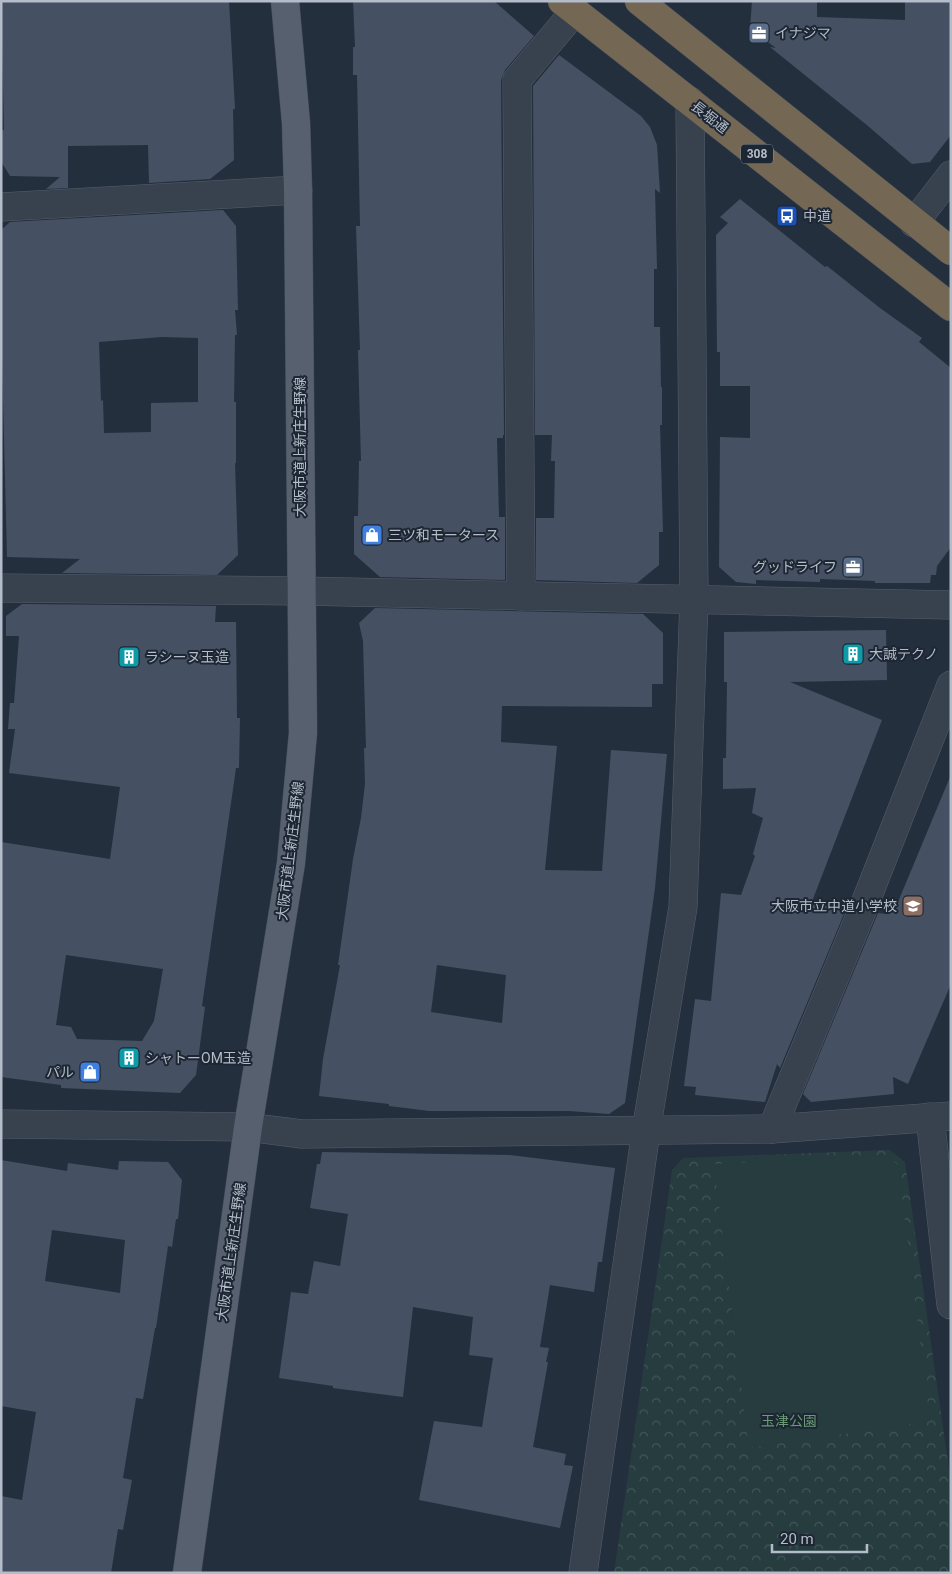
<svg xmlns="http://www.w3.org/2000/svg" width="952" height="1574" font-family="Roboto,'Noto Sans JP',sans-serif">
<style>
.park{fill:url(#park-crowns)}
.garden{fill:#263c3f}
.building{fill:#455162;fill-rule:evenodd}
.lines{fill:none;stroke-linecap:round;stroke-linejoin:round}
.minor-casing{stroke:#565f6c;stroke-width:29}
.major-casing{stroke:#414a57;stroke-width:29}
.highway-casing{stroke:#434c59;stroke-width:29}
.minor{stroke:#38414e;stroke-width:28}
.major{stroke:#56606e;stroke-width:28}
.highway{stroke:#746855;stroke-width:28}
.labels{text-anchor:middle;stroke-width:4;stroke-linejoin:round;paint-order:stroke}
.shield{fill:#1d2633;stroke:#878f9c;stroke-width:1}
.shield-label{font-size:12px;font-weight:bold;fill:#b4bcc9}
.poi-label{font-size:14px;fill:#b4bcc9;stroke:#1d2633;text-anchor:start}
.street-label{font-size:14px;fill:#b4bcc9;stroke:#1d2633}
.park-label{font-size:14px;fill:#6b9a76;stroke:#1d2633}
</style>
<defs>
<pattern id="park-crowns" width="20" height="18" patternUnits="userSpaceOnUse" patternTransform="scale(1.25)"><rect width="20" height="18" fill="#263c3f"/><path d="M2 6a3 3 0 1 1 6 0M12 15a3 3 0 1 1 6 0" fill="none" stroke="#435659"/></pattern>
</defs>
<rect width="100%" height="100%" fill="#242f3e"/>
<polygon class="park" points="890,1150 905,1162 951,1483 951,1573 614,1573 672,1170 683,1158"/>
<polygon class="garden" points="886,1155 898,1165 930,1421 749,1448 714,1164"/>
<g class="building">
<polygon points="1,1 229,1 235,109 233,109 234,160 210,179 149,183 148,145 68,146 68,188 46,189 60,177 10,176 2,163 1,130 4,130"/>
<polygon points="353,1 494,1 534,36 505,70 501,80 504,435 503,435 503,438 497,438 499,517 505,517 505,580 380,577 354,554 354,516 358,516 359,461 361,461 358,350 360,350 356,226 360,226 357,75 353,75 353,47 355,47"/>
<polygon points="752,1 817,1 817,17 905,20 905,1 951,1 951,135 930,162 912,164 868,126 770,47 776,48 750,29"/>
<polygon points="559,55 641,116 650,127 657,145 660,193 655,189 657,269 654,269 654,327 660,327 661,387 662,387 662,425 660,425 663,532 659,532 659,565 637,583 536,580 536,518 554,518 555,461 551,461 552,435 535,435 533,86"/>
<polygon points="740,199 825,267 827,266 880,308 922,338 919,342 951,368 951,547 937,566 936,575 931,575 930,583 875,583 875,581 820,579 820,582 756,580 756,584 736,582 719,567 720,437 750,438 750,386 720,386 720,352 717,352 716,235 728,223 720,217"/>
<path d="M223 210 236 226 238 310H235L237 335H235L234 402H236V463H235L238 555 217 575 62 573 80 559 7 557 1 320V230L10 222ZM162 337 198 338V402L151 403V432L104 433 103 400 101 401 99 342Z"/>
<path d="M22 604 216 606 215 622H236L237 718H240L239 768H236L202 1006 205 1007 196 1075 180 1093 61 1088V1085L1 1077V842L110 859 120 787 9 773 15 729H8L10 703H14L19 636H6V616ZM66 955 163 969 154 1021 142 1041 77 1039 71 1027 56 1025Z"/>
<path d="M375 608 643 614 663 633V684H652V707L502 706 501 742 557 746 545 870 602 871 611 750 667 754 655 888 625 1103 609 1114 569 1111H429L389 1106V1104L319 1096 323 1059 340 965H338L353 859 361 818 365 784 364 748H366L363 641 359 623ZM437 965 506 975 502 1023 431 1012Z"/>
<polygon points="886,630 887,680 790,682 882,720 811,904 846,909 780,1068 777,1064 765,1102 695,1095 696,1087 684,1086 695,999 711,1001 721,893 741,895 755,856 753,854 763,818 752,813 756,788 723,789 723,758 726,758 727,682 724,682 724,632"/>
<polygon points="950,777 951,984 908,1084 893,1077 894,1094 811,1102 803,1094 878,913 886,914 892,900 898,902"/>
<polygon points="322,1152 510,1155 615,1168 602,1262 598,1262 594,1292 550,1285 540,1347 549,1348 546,1362 548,1362 533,1447 566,1454 564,1465 573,1466 560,1528 419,1500 434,1421 482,1427 493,1358 469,1355 473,1317 413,1307 403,1397 333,1388 333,1386 279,1378 291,1292 308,1294 314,1261 340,1266 348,1214 310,1208 317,1164 320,1164"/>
<path d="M1 1160 67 1171 68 1163 118 1170 119 1161 168 1162 182 1180 178 1219H176L172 1247 168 1246 156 1328H155L143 1399 136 1398 123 1478 132 1480 123 1530 118 1529 111 1573H1V1496L22 1500 36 1412 1 1406ZM52 1230 125 1240 120 1293 45 1281Z"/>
</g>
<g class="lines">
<g class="minor-casing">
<g id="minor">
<polyline points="1,207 298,190"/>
<polyline points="914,223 951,175"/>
<polyline points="1,588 301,591 951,605"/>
<polyline points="521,596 517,80 575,11"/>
<polyline points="930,1117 951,1305"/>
<polyline points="1,1124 248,1127 302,1134 772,1129 951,1116"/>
<polyline points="772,1129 862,911 951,685"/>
<polyline points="583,1573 646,1131 683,907 694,600 690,101"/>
</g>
</g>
<g class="major-casing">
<polyline id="major" points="187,1573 248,1127 291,863 303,733 298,190 296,123 285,1"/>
</g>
<g class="highway-casing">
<g id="highway">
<polyline points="562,1 951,307"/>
<polyline points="639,1 951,251"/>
</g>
</g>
<use href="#minor" class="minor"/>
<use href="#major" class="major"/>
<use href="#highway" class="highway"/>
</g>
<defs>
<g id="office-square" transform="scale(1.125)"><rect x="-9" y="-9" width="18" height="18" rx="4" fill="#5c6f8a" stroke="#1d2633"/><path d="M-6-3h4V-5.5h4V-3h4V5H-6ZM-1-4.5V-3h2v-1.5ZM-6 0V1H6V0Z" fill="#fff"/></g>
<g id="bus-square" transform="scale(1.125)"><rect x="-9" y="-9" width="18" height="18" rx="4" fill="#1a4fb4" stroke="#1d2633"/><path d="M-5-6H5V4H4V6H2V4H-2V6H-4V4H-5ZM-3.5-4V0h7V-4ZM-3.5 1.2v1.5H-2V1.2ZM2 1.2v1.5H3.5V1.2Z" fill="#fff"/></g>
<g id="shop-square" transform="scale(1.125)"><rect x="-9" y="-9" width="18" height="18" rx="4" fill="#3f7fe0" stroke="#1d2633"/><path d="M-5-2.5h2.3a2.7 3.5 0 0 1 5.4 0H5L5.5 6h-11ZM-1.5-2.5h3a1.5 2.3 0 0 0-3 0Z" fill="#fff"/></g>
<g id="building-square" transform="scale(1.125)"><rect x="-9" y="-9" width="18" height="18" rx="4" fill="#0f9aa8" stroke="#1d2633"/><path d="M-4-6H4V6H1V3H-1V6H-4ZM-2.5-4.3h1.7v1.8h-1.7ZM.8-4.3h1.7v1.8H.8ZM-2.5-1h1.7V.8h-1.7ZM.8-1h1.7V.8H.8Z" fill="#fff"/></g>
<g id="school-square" transform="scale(1.125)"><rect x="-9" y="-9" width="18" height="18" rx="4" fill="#8d6e63" stroke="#1d2633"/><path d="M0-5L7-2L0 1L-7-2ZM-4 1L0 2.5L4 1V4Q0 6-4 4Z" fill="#fff"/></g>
</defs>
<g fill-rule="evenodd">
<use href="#office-square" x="759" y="33"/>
<use href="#bus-square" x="787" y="216"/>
<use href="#shop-square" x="372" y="535"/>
<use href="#office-square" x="853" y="567"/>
<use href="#building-square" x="853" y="654"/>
<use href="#building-square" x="129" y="657"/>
<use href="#school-square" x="913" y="906"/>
<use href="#building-square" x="129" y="1058"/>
<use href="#shop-square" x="90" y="1072"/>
</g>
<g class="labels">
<rect class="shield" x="741" y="144.5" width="32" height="19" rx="4"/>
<g class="shield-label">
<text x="757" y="158">308</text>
</g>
<g class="poi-label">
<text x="775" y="38">イナジマ</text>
<text x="803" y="221">中道</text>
<text x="388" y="540">三ツ和モータース</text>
<text x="837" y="572" text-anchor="end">グッドライフ</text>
<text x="869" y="659">大誠テクノ</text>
<text x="145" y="662">ラシーヌ玉造</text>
<text x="897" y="911" text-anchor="end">大阪市立中道小学校</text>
<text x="145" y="1063">シャトーOM玉造</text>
<text x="74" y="1077" text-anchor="end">パル</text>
</g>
<g class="street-label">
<text transform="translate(710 117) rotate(38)" y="5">長堀通</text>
<text transform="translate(300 447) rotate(-90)" y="5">大阪市道上新庄生野線</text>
<text transform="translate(290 851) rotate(-83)" y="5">大阪市道上新庄生野線</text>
<text transform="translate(231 1252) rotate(-82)" y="5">大阪市道上新庄生野線</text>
</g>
<g class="park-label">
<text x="789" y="1426">玉津公園</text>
</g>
</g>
<rect width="952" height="1574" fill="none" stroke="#b4bcc9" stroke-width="5"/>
<path d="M772 1544v8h95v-8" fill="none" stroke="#b4bcc9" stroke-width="2.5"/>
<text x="780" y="1544" font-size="15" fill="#b4bcc9" stroke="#1d2633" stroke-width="4" paint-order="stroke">20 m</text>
</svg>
